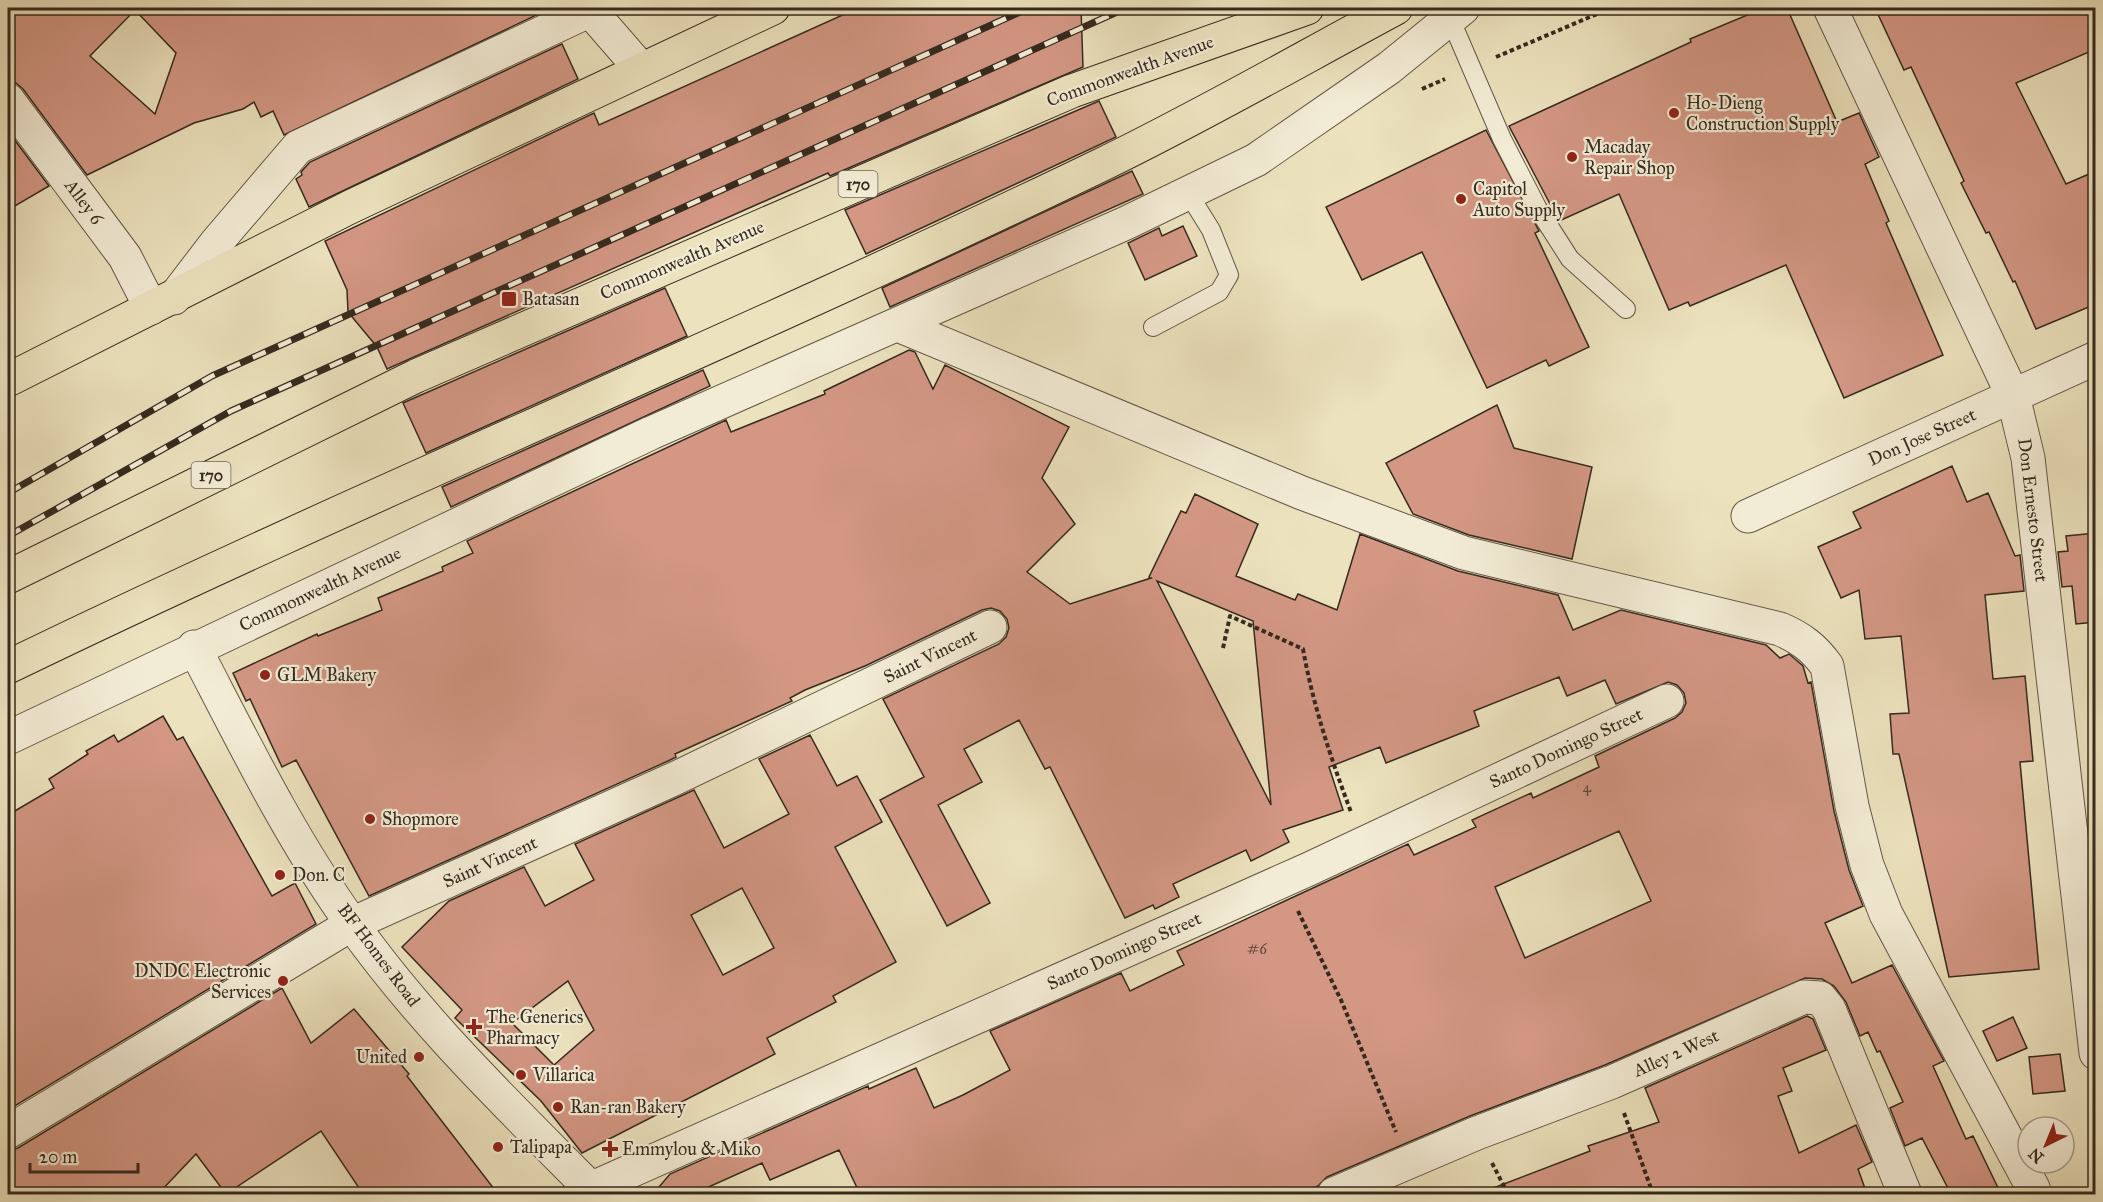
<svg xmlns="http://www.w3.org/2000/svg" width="2103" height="1202" font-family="'IM FELL Great Primer',serif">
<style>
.building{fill:#d39784;stroke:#352a1e;stroke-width:1.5;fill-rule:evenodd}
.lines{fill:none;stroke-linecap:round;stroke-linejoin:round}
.service-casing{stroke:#635846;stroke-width:20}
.minor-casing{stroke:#635846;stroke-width:35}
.tertiary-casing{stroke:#635846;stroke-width:35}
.primary-casing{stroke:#352a1e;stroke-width:35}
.path{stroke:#352a1e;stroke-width:4;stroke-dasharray:4.5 3;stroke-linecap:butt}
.service{stroke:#f3ecd5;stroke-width:18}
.minor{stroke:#f3ecd5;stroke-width:33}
.tertiary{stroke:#f3ecd5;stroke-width:33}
.primary{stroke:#ece2be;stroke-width:33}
.rail-casing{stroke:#352a1e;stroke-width:7}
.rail{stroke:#f3ecd5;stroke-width:4.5;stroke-dasharray:14;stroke-linecap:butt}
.poi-dot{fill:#8f2418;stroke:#f3ecd5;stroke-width:2}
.labels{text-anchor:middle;stroke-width:4.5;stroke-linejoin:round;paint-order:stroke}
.number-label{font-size:15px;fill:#5c4538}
.shield{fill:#f3ecd5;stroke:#6e6455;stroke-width:1.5}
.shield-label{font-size:16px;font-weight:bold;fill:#352a1e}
.street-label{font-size:18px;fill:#352a1e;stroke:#f3ecd5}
.poi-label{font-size:18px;fill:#352a1e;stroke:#f3ecd5;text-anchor:start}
</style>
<rect width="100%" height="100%" fill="#ece2be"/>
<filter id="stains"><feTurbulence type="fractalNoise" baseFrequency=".00333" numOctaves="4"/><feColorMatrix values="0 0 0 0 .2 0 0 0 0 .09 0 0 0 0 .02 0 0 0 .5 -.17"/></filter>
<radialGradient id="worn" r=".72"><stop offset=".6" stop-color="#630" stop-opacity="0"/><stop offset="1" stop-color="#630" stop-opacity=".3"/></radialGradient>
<g class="building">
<path d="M8 8H546L547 10 284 135 273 111 261 117 254 102 243 109 194 123 87 175 23 89 16 83 8 82ZM135 10 176 53 155 114 90 56Z"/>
<polygon points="858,8 1081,8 1083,67 830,176 828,173 387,369 377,347 348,312 347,290 325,241 594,113 599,125"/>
<polygon points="1764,8 1787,8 1837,122 1859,113 1879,157 1865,164 1889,221 1886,223 1943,355 1844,398 1786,265 1690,306 1688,302 1669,310 1619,194 1559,221 1509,126 1691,42 1690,39"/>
<polygon points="1875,8 2096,8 2096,49 2016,83 2066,184 2096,171 2096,304 2036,329 2015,281 2013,282 1989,232 1986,233 1961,183 1964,181 1911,67 1904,70"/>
<polygon points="562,44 578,79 309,207 296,179 302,175 301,172 310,162"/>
<polygon points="1099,101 1116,137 866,254 845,210"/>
<polygon points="1486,130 1539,231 1535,233 1589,347 1549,366 1546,360 1487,388 1422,252 1362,280 1326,207"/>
<polygon points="8,131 49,186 8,210"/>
<polygon points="1132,171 1143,194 890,307 882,288"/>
<polygon points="1183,226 1197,256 1145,280 1128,243 1159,228 1162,236"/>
<polygon points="665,288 687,336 426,453 403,403"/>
<path d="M909 350 915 352 933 389 945 365 1069 427 1042 478 1075 524 1027 572 1070 604 1151 578 1149 577 1181 511 1186 513 1195 494 1258 524 1236 576 1295 600 1298 594 1337 610 1360 534 1458 571 1558 595 1573 630 1621 610 1766 645 1780 658 1789 654 1795 659 1803 666 1808 683 1811 682 1834 811 1849 870 1863 906 1825 923 1852 983 1892 965 1944 1061 1933 1066 1966 1139 1973 1136 2001 1194H1951L1922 1138 1905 1146 1890 1108 1903 1102 1880 1051 1877 1052 1868 1032 1860 1036 1846 1002 1834 986 1822 979 1805 978 1605 1065 1470 1116 1327 1177 1318 1186 1297 1194H860L839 1150 770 1180 762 1163 693 1194H653L670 1174 868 1086 869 1089 916 1068 934 1108 963 1095 1010 1070 990 1031 1121 973 1130 991 1184 965 1177 951 1408 844 1414 855 1476 827 1472 820 1531 793 1533 798 1599 767 1595 756 1675 718 1682 712 1686 703 1684 693 1677 685 1668 682 1616 704 1605 680 1567 696 1559 677 1474 711 1479 726 1386 763 1380 747 1329 767 1343 810 1283 830 1289 842 1251 861 1246 850 1173 884 1179 897 1155 909 1153 905 1125 918 1050 767 1045 769 1019 720 964 749 982 782 938 805 990 903 947 926 880 800 924 777 883 699 999 644 1006 637 1009 628 1007 619 1000 611 991 608 982 610 865 666 805 690 790 698 792 701 675 754 676 757 668 761 369 896 296 760 282 767 250 699 246 701 233 673 317 634 318 636 382 610 378 598 443 571 442 567 473 553 467 541 726 420 731 432 825 394 824 391ZM1157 581 1253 621 1271 805ZM1619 831 1651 901 1525 958 1495 887Z"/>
<polygon points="703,370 710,386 451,507 442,487"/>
<polygon points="1497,405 1514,448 1592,467 1572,559 1469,535 1413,514 1386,463"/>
<polygon points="1952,466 1967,502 1988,493 2015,556 2020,555 2024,591 1985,595 1993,679 2025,676 2033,761 2020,762 2039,969 1949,977 1899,754 1893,754 1890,714 1909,713 1901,636 1865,639 1859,590 1841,598 1818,547 1861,528 1853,512"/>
<polygon points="2096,533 2096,622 2076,624 2072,586 2062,587 2058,552 2068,551 2066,536"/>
<polygon points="163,716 177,740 183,737 272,896 295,883 316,924 8,1110 8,815 54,788 49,779 88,754 86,751 114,735 118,742"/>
<path d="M810 735 837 786 857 776 882 822 835 847 896 962 833 996 836 1002 767 1038 775 1054 582 1153 541 1101 455 1018 462 1010 402 947 449 901 524 867 545 906 594 880 575 844 694 790 724 848 789 814 759 759ZM742 888 774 948 723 975 691 915ZM568 981 594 1030 554 1065 512 1023Z"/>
<polygon points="282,988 311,1043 354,1009 409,1074 407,1076 498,1194 363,1194 321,1131 226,1194 196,1154 158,1194 8,1194 8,1151 18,1148"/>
<polygon points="1807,1016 1813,1019 1826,1050 1783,1068 1792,1091 1778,1096 1799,1153 1856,1125 1872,1162 1858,1169 1867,1194 1484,1194 1483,1192 1590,1151 1588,1146 1659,1122 1645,1088"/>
<polygon points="2013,1017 2027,1048 1997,1061 1983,1031"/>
<polygon points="2060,1054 2065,1091 2033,1094 2029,1057"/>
</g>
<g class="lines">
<g class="service-casing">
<g id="service">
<polyline points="1450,18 1502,139 1538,209 1570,259 1626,309"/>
<polyline points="1153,327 1219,292 1229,275 1211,230 1188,193"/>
</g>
</g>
<g class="minor-casing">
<g id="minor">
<polyline points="588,8 641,69"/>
<polyline points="1830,8 2013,396 2028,458 2096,1053"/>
<polyline points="8,100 125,257 151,308"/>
<path d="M898 325 1302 493 1464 553 1780 629C1801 638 1814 648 1827 666L1852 806 1867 865 1886 914 2033 1188 2035 1194"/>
<polyline points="1748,516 2096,358"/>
<polyline points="8,1132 352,924 676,778 990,627"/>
<polyline points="579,1194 1309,869 1667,701"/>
<polyline points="1334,1194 1477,1133 1612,1082 1804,997 1820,998 1829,1009 1905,1194"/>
</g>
</g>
<g class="tertiary-casing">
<g id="tertiary">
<polyline points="174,298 216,243 298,147 595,8"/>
<path d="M194 647C243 741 290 838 352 924 423 1024 511 1108 596 1194"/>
<polyline points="8,738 651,433 1126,223 1256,160 1389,68 1463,8"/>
</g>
</g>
<g class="primary-casing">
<g id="primary">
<polyline points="8,380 350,207 773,8"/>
<polyline points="8,577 416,376 1072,91 1307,8"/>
<path d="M8 667C369 492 741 339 1103 164 1202 116 1299 60 1396 8"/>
</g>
</g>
<g class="path">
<polyline points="1496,57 1611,8"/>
<polyline points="1422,89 1445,79"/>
<path d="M1223 648 1230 616 1303 649C1313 705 1331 759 1351 812"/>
<polyline points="1298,911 1341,1000 1396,1132"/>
<polyline points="1624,1113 1653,1194"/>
<polyline points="1492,1163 1508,1194"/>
</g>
<use href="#service" class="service"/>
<use href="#minor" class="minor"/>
<use href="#tertiary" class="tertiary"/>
<use href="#primary" class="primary"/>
<g class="rail-casing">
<g id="rail">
<polyline points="8,493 212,376 1029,8"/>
<polyline points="8,536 231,411 1126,8"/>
</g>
</g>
<use href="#rail" class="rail"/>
</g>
<g class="poi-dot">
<circle cx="1674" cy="113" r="6"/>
<circle cx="1572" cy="157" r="6"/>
<circle cx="1461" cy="199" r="6"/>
<rect x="501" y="291" width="16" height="16" rx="3"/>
<circle cx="265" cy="675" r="6"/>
<circle cx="370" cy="819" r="6"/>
<circle cx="280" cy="875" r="6"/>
<circle cx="283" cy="981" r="6"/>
<path d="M471 1018h6v6h6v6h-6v6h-6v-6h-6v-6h6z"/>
<circle cx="419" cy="1057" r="6"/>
<circle cx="521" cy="1075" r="6"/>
<circle cx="558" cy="1107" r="6"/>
<circle cx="498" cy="1147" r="6"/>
<path d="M607 1140h6v6h6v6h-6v6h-6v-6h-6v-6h6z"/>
</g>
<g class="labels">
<g class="number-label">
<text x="1587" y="792">4</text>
<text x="1257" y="954">#6</text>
</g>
<g class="shield">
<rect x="838.5" y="171" width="39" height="26" rx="4.5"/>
<rect x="191.5" y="462" width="39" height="26" rx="4.5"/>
</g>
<g class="shield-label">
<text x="858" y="190">170</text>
<text x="211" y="481">170</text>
</g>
<g class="street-label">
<text transform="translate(1130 71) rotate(-20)" y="6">Commonwealth Avenue</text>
<text transform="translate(84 202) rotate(53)" y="6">Alley 6</text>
<text transform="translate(682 260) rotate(-23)" y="6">Commonwealth Avenue</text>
<text transform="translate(1922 437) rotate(-24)" y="6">Don Jose Street</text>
<text transform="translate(2033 510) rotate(83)" y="6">Don Ernesto Street</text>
<text transform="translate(320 589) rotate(-25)" y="6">Commonwealth Avenue</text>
<text transform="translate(930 656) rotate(-26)" y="6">Saint Vincent</text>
<text transform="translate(1566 748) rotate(-25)" y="6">Santo Domingo Street</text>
<text transform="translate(490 862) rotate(-24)" y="6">Saint Vincent</text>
<text transform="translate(1124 951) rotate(-24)" y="6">Santo Domingo Street</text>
<text transform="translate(379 955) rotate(53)" y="6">BF Homes Road</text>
<text transform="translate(1676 1053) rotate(-24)" y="6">Alley 2 West</text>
</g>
<g class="poi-label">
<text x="1686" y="109">Ho-Dieng<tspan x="1686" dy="21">Construction Supply</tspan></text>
<text x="1584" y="153">Macaday<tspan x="1584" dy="21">Repair Shop</tspan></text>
<text x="1473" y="195">Capitol<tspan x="1473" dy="21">Auto Supply</tspan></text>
<text x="522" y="305">Batasan</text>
<text x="277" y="681">GLM Bakery</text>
<text x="382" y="825">Shopmore</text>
<text x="292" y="881">Don. C</text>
<text x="271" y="977" text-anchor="end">DNDC Electronic<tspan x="271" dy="21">Services</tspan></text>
<text x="486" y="1023">The Generics<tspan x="486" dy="21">Pharmacy</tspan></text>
<text x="407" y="1063" text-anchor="end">United</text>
<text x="533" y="1081">Villarica</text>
<text x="570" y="1113">Ran-ran Bakery</text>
<text x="510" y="1153">Talipapa</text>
<text x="622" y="1155">Emmylou &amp; Miko</text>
</g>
</g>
<rect width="2103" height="1202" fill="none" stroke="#ece2be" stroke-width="30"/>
<rect x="9" y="9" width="2085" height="1184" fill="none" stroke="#352a1e" stroke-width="3"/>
<rect x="15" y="15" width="2073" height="1172" fill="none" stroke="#352a1e" stroke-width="1.5"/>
<g transform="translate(2046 1145) rotate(223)"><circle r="28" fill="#f3ecd5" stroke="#a79e8c" stroke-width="1.5"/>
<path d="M0-4.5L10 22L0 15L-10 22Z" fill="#8f2418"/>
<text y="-9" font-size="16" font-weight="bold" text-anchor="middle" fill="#352a1e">N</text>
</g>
<path d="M30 1163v9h108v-9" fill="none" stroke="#352a1e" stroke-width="3"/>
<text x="39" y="1163" font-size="18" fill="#352a1e" stroke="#f3ecd5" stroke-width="4.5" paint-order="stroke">20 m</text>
<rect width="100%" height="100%" filter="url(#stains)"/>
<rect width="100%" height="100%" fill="url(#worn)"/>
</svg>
